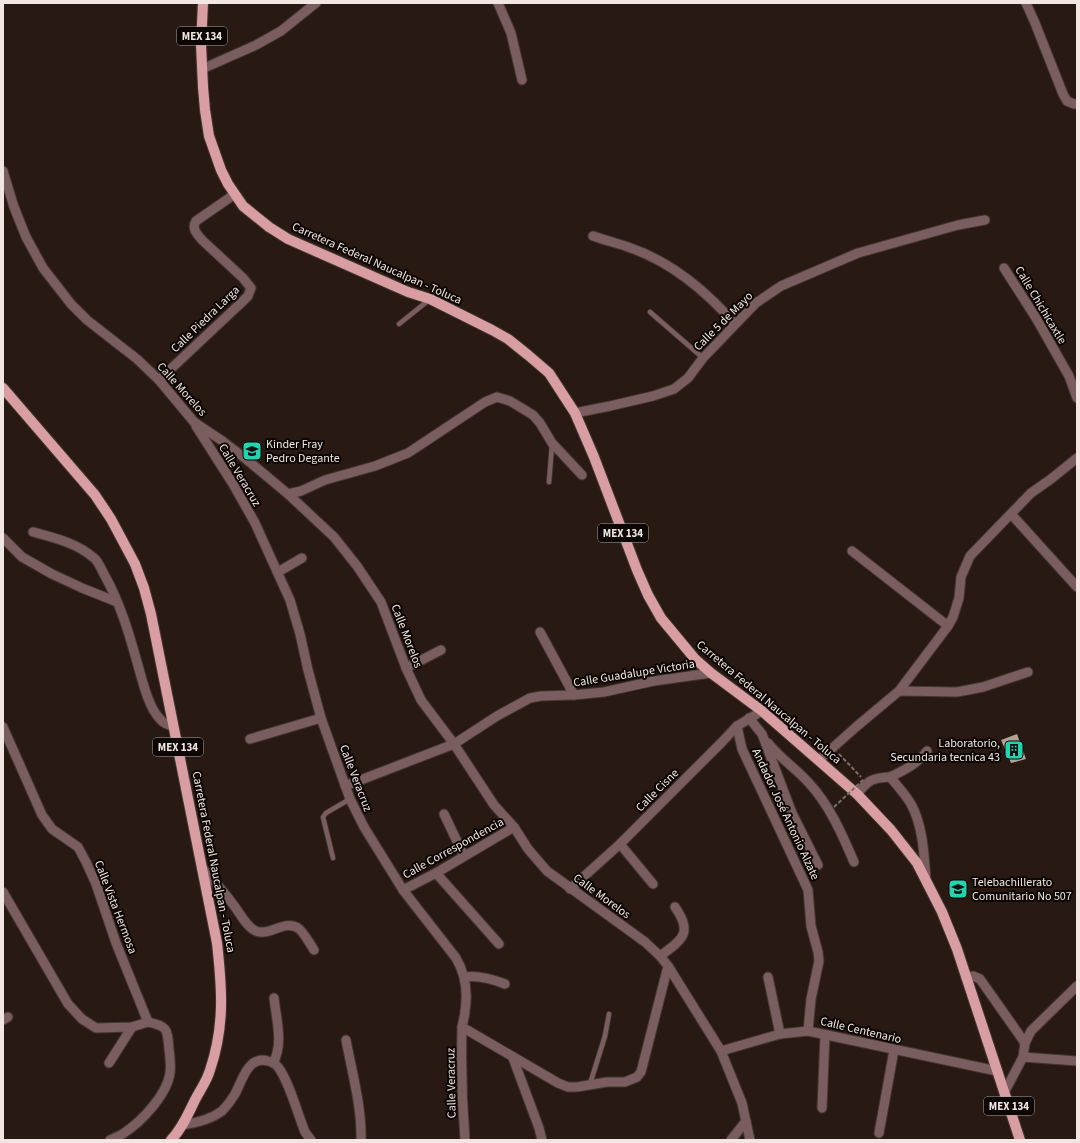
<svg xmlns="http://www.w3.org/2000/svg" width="1080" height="1143" font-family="'Source Sans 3',sans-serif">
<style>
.building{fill:#b1a293}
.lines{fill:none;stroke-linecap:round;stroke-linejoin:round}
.lane-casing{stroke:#443630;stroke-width:6}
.street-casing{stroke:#443630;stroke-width:11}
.primary-casing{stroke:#443630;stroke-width:12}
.path{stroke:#7b6e69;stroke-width:2;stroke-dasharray:4 2;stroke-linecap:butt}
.lane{stroke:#7a5d5f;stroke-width:4.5}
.street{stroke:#7a5d5f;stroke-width:9}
.primary{stroke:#d89ea1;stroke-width:10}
.path-bridge{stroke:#7b6e69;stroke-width:2;stroke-dasharray:4 2;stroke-linecap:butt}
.labels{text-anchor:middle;stroke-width:4;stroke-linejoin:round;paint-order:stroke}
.shield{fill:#0c0604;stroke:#aca39f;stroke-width:1}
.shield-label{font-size:11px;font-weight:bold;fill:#f1e6e2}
.street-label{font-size:12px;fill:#f1e6e2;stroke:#0c0604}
.poi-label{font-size:12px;fill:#f1e6e2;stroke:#0c0604;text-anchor:start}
</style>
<rect width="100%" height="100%" fill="#281913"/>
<polygon class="building" points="1017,734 1026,759 1011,763 1001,740"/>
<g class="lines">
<g class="lane-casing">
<g id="lane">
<polyline points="650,312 703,358"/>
<polyline points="399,324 429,300"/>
<polyline points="549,482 552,445"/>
<polyline points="333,858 323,817 326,813 350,799"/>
<polyline points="590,1084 605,1036 609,1014"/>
</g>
</g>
<g class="street-casing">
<g id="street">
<polyline points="498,3 511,33 522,80"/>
<polyline points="1026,3 1035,23 1063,94 1067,101 1074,104 1077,104"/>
<polyline points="202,69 256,45 281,31 316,3"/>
<polyline points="3,171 14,207 26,237 43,268 71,304 87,320 137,359 159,380 194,422 221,440 246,459 288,494 334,537 357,566 381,602 406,668 421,700 454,744 494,805 514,827 528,849 547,871 645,942 660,956 668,966 721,1051 742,1103 750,1140"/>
<path d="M593 236C604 240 617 243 628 247 670 261 706 291 735 324"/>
<polyline points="1004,268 1036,318 1069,376 1077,398"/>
<path d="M159 380 242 302 248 296 251 288 243 278 202 240C197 234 191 228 196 221L235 194"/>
<polyline points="575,413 610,406 653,396 674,389 688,378 703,358 756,303 781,286 858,253 958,225 985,220"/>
<path d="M196 426 233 484 255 523 290 600 300 634 308 670 321 718 350 799 364 827 403 890 456 958C466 975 468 992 465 1011 465 1017 462 1023 462 1029 461 1066 462 1103 465 1140"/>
<polyline points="288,494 301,491 325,480 375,466 408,453 485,402 497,397 510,401 533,415 540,423 552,443 582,475"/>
<polyline points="1011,514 1077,587"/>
<path d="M33 532C55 538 77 543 94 558 99 562 102 571 105 576 120 603 129 633 137 662 142 679 148 707 160 719 163 723 168 725 173 726"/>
<polyline points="3,538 22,557 52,574 82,588 117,602"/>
<polyline points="852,551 948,626"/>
<polyline points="278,572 302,558"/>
<polyline points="540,632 574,695"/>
<polyline points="406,668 441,650"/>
<polyline points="899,691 957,692 983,687 1028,672"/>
<polyline points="749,718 762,734 792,813 818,865"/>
<polyline points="737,726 742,749 808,890 811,926 818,952 819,961 811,999 808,1031"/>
<polyline points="3,727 42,815 52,829 78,847 86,862 96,884 116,943 148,1022"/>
<polyline points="250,739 321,718"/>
<path d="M768 743C780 758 795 768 808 782 829 804 842 834 854 862"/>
<polyline points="819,760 856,727 899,691 948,626 953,617 959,598 961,577 970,556 1031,493 1051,479 1077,458"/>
<path d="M890 777C905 770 917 764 927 751"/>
<polyline points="345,786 454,744 497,716 530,698 541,696 574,695 604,692 654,681 711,673"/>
<path d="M857 794C869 780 871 778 890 777 897 785 905 794 911 804 923 826 924 854 926 879"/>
<polyline points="444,814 464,856"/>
<polyline points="620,844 653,884"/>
<path d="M204 870C213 881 224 891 232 903 239 911 246 927 256 931 269 937 284 919 298 928 303 931 310 944 314 950"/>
<polyline points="436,873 499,944"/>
<polyline points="570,889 620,844 722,742 737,726 762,711"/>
<polyline points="403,890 436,873 514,827"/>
<polyline points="3,892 68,1004 82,1019 96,1028 132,1027 148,1022"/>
<path d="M660 956C683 939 693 933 675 907"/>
<path d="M465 977C479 975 492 979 505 984"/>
<polyline points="768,977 780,1034"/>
<polyline points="966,978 973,976 980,979 1025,1043"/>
<polyline points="3,1020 8,1017"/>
<polyline points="462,1027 558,1083 568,1087 577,1087 607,1082 625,1082 637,1077 641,1072 668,966"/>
<path d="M346 1040C352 1072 362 1108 361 1140"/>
<polyline points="721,1051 780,1034 808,1031 997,1071"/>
<polyline points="1023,1057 1077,1061"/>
<polyline points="513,1058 539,1128 542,1140"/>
<polyline points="109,1063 132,1027"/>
<path d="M273 1063C284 1044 276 1018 274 998"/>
<polyline points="1004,1093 1023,1057 1025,1043 1031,1031 1077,986"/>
<polyline points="822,1108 825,1035"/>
<path d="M182 1125C196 1123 210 1120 222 1111 226 1107 232 1099 235 1094 242 1081 248 1055 268 1061 272 1062 276 1064 278 1067 289 1081 298 1115 305 1132L311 1140"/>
<polyline points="879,1133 894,1050"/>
<path d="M110 1140C114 1138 120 1136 124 1133 141 1122 167 1095 170 1073 171 1066 170 1057 169 1049 167 1028 168 1027 148 1022"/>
<polyline points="731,1140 746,1121"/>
</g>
</g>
<g class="primary-casing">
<g id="primary">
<polyline points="203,3 201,44 203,87 205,110 209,136 221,170 228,184 243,206 269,227 288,239 408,292 430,299 492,330 508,339 528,355 549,373 575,413 594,457 637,570 648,595 661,618 695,659 711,673 762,711 857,794 891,830 917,863 942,912 957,949 1020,1140"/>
<path d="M3 388 95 495 111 519 135 564 144 588 151 614 217 943C222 988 225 1026 210 1070 207 1081 200 1090 195 1100 188 1114 182 1129 171 1140"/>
</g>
</g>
<polyline class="path" points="839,754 861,777"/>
<use href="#lane" class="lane"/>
<use href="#street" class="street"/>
<use href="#primary" class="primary"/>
<polyline class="path-bridge" points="834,807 864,779"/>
</g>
<defs>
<g id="school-square" transform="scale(1)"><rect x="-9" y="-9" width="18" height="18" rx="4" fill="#23d5af" stroke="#0c0604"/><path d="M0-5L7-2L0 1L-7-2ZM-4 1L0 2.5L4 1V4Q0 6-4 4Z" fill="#111"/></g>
<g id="building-square" transform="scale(1)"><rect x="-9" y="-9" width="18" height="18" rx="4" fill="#23d5af" stroke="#0c0604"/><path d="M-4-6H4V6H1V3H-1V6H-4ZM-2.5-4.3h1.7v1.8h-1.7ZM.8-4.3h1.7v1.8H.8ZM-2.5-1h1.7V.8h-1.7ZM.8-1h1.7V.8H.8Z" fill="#111"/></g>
</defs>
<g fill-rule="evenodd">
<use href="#school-square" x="252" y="451"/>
<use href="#building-square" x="1014" y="750"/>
<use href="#school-square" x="958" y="889"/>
</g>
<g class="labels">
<g class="shield">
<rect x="177" y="27" width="50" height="18" rx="3"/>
<rect x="598" y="524" width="50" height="18" rx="3"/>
<rect x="153" y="738" width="50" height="18" rx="3"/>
<rect x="984" y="1097" width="50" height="18" rx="3"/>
</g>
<g class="shield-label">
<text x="202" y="40">MEX 134</text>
<text x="623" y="537">MEX 134</text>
<text x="178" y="751">MEX 134</text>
<text x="1009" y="1110">MEX 134</text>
</g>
<g class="street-label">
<text transform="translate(377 263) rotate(24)" y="4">Carretera Federal Naucalpan - Toluca</text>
<text transform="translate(1041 305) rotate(59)" y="4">Calle Chichicaxtle</text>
<text transform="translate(205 319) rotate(-44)" y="4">Calle Piedra Larga</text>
<text transform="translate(723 321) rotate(-45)" y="4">Calle 5 de Mayo</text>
<text transform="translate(182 389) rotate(48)" y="4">Calle Morelos</text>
<text transform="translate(240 475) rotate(59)" y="4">Calle Veracruz</text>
<text transform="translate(407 636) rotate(69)" y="4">Calle Morelos</text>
<text transform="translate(634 673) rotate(-9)" y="4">Calle Guadalupe Victoria</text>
<text transform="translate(769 702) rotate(40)" y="4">Carretera Federal Naucalpan - Toluca</text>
<text transform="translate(356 778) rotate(69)" y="4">Calle Veracruz</text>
<text transform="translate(657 790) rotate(-45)" y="4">Calle Cisne</text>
<text transform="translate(786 814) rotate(65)" y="4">Andador José Antonio Alzate</text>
<text transform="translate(453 848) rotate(-29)" y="4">Calle Correspondencia</text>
<text transform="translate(214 862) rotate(79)" y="4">Carretera Federal Naucalpan - Toluca</text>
<text transform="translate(602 896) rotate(36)" y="4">Calle Morelos</text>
<text transform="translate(116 907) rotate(69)" y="4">Calle Vista Hermosa</text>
<text transform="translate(861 1030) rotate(13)" y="4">Calle Centenario</text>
<text transform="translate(451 1083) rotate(-91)" y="4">Calle Veracruz</text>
</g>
<g class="poi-label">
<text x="266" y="448">Kinder Fray<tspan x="266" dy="14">Pedro Degante</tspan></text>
<text x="1000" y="747" text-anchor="end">Laboratorio,<tspan x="1000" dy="14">Secundaria tecnica 43</tspan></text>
<text x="972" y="886">Telebachillerato<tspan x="972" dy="14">Comunitario No 507</tspan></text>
</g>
</g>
<rect width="1080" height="1143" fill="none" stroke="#f1e6e2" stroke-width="8"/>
</svg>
